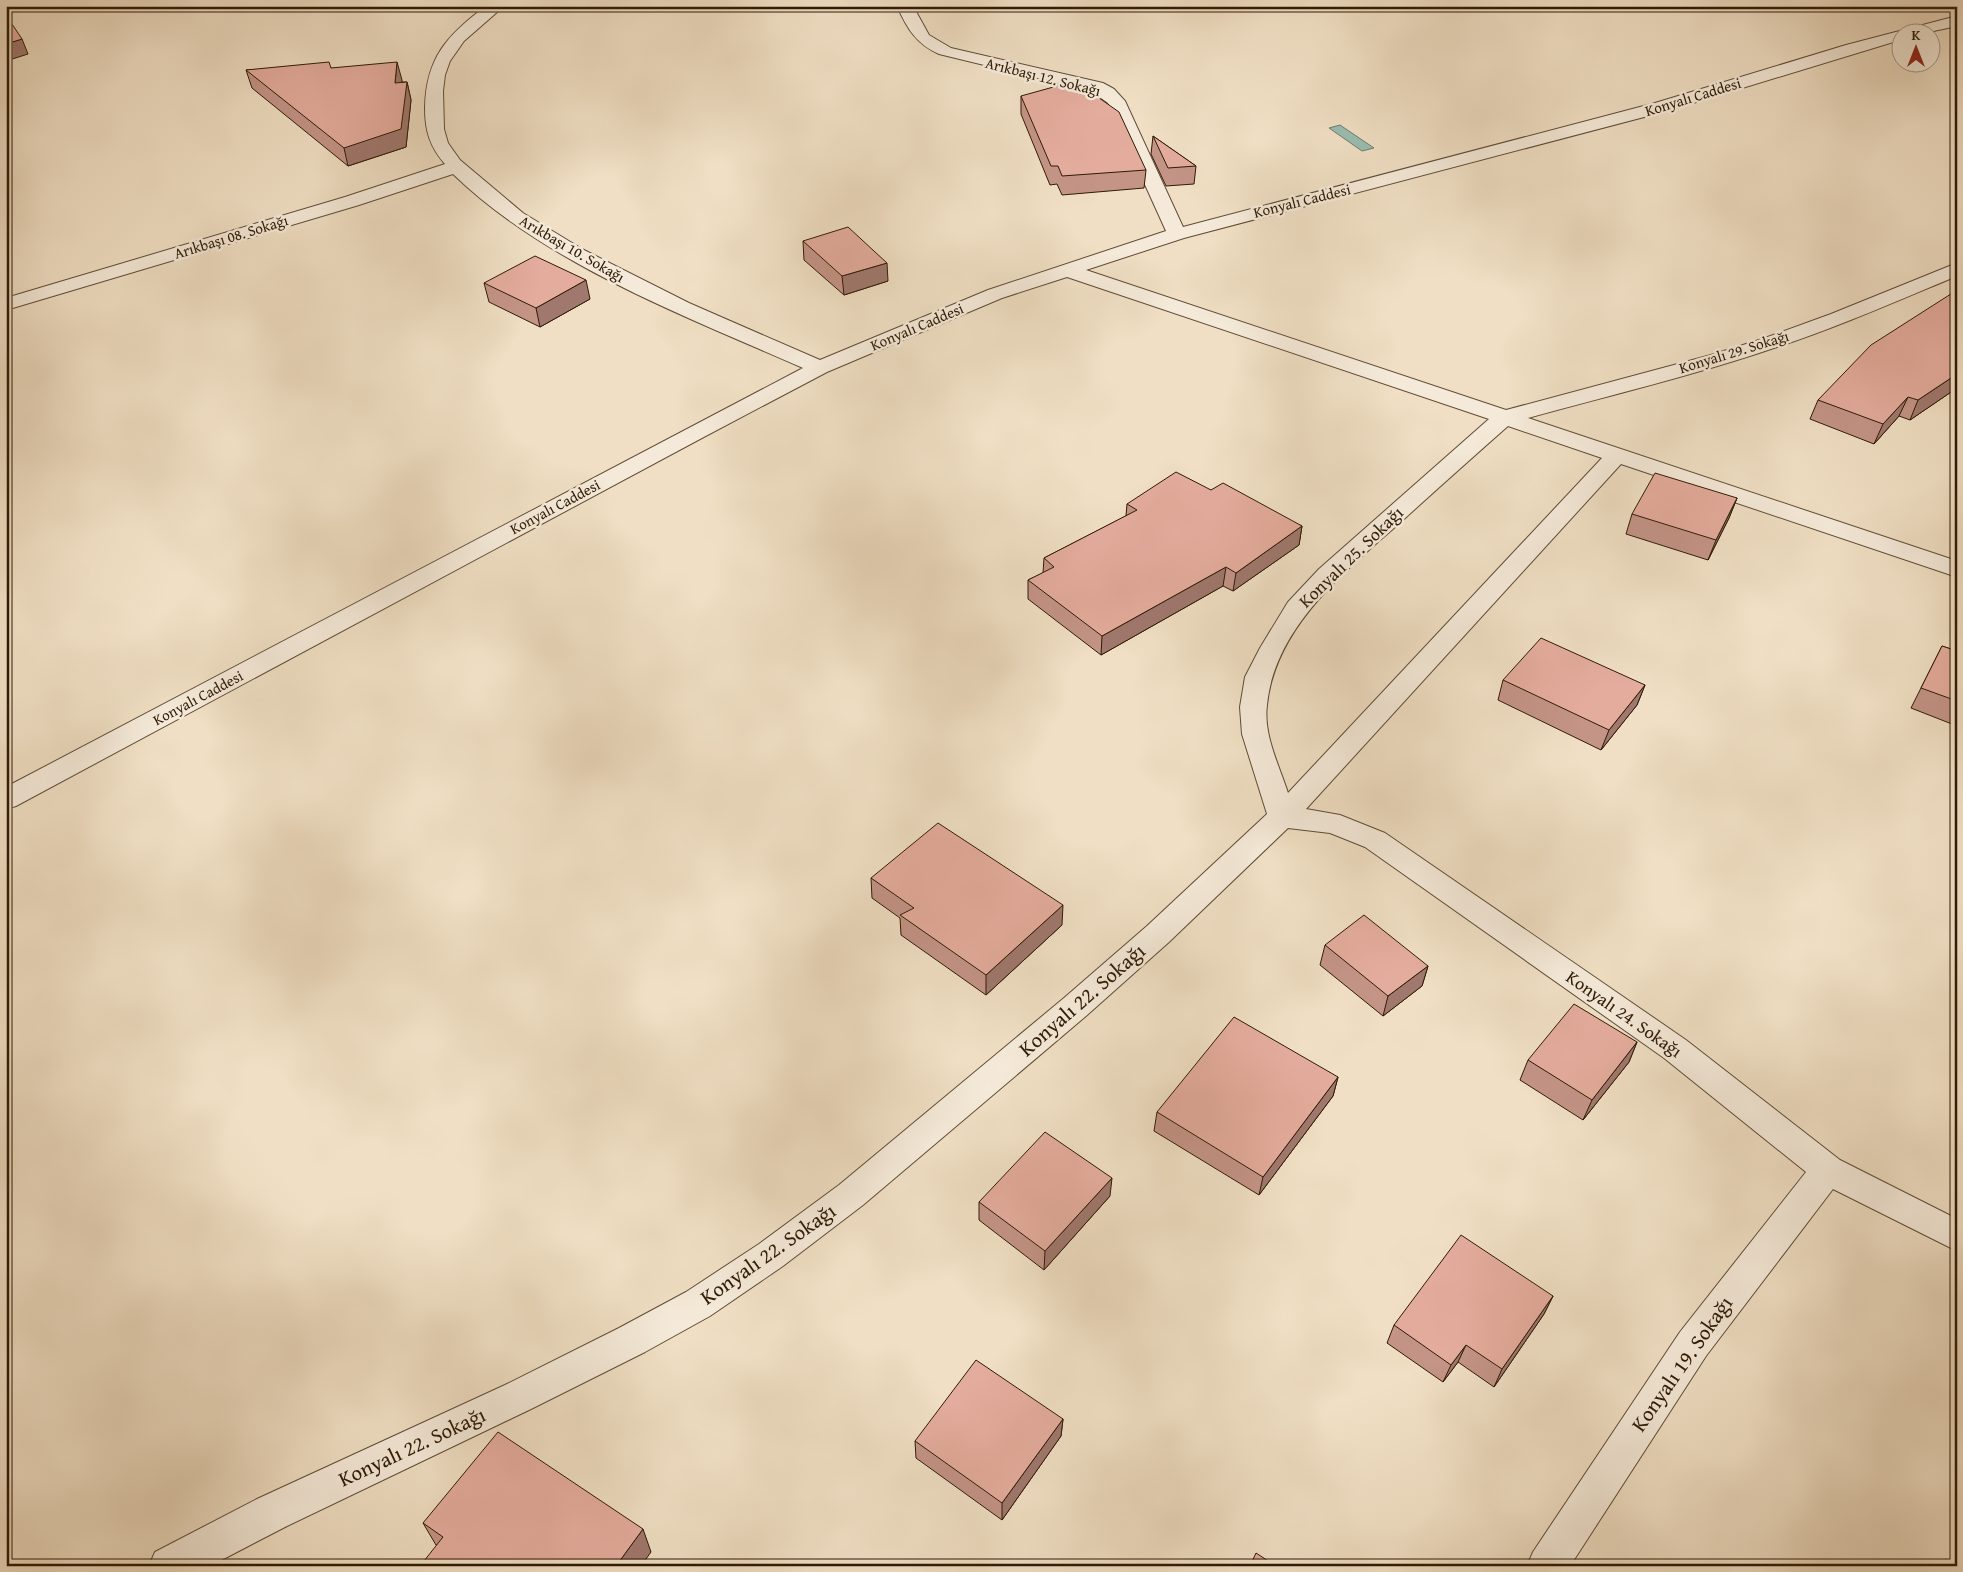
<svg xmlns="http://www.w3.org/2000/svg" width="1963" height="1572" font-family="'Gentium Book Plus',serif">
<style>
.water{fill:#9abdb1;stroke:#6f7c6d}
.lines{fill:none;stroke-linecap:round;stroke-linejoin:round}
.minor-casing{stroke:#5e4c36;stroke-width:2}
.minor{fill:#f5ead9;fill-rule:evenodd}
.wall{fill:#c49487;stroke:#2e1b06}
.shaded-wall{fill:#a0786e;stroke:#2e1b06}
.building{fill:#e4ac9d;stroke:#2e1b06}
.labels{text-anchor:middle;stroke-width:5;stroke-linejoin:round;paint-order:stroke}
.far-street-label{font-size:15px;fill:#2e1b06;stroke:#f5ead9}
.street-label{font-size:18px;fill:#2e1b06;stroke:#f5ead9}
.near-street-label{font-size:21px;fill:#2e1b06;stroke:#f5ead9}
</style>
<rect width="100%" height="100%" fill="#f0dfc4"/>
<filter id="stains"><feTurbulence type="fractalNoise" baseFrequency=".004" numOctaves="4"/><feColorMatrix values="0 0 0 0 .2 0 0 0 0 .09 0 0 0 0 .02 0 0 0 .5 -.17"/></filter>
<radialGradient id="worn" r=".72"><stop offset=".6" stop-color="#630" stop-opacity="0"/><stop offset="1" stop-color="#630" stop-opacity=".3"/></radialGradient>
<polygon class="water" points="1340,125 1374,148 1362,151 1329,128"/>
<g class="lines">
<g class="minor-casing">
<g id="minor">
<polygon points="6,6 18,6 16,9 6,12"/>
<path d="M486 6H504L464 41 450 61 445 75 443 91 444 129 448 143 460 160 523 213 582 249 689 303 820 360 988 290 1166 231 1108 103 1091 91 939 54C916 44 907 28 897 6H913L929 35 951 48 1103 83 1114 89 1125 101 1183 227 1655 103 1846 45 1957 16V26L1929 32H1900V40L1667 111 1184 238 1086 270 1506 410 1711 355 1762 339 1831 314 1957 263V276C1897 301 1838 327 1777 347 1695 375 1611 395 1528 418L1957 561V577L1621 464 1306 809 1340 815 1385 833 1686 1040 1840 1160 1957 1219V1251L1833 1189 1706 1356 1570 1566H1527L1533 1552 1680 1332 1806 1172 1664 1058 1365 847 1330 833 1288 828 1169 942 1086 1016 863 1205 783 1266 710 1316 645 1352 531 1409 285 1527 210 1566H149L155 1552 257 1499 505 1385 619 1328 686 1292 759 1244 839 1185 1064 998 1147 926 1267 814 1242 734 1240 707 1245 677 1260 648 1288 602 1319 569 1489 419 1067 277 1002 298 827 372 700 439 16 806 6 809V787L803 368C685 316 546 264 453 174L359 205 6 310V298L345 197 445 164C430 147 425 131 425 108 426 58 447 35 486 6ZM1508 426 1602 458 1288 793C1279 765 1263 734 1267 705 1275 625 1348 569 1403 520 1438 488 1473 457 1508 426Z"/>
</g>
</g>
<use href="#minor" class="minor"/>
</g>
<g class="wall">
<polygon points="331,68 402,80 401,82 407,82 411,100 406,147 348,166 252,88 246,70"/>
<polygon points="1021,96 1146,170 1144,188 1062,195 1057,184 1050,185 1021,114"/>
<polygon points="1153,136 1196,166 1194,184 1166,186 1151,154"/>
<polygon points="803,241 888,281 844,295 804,260"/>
<polygon points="484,283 590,299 540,327 489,302"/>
<polygon points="1957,293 1957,388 1910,420 1899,416 1874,444 1810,419 1818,400"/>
<polygon points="1211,490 1302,526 1299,545 1233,591 1223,586 1101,655 1028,599 1028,580 1043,573 1044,558 1126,516 1127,504"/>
<polygon points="1737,498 1729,518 1708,560 1626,534 1632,514"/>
<polygon points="1942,646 1957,651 1957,726 1911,708"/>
<polygon points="1503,680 1645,685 1637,705 1601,750 1498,700"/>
<polygon points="871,878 1062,925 986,995 901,935 900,918 872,898"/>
<polygon points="1325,945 1428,966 1422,986 1383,1016 1320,965"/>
<polygon points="1637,1042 1629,1062 1583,1120 1520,1080 1528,1060"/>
<polygon points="1338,1077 1333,1096 1259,1195 1154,1131 1157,1112"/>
<polygon points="1110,1196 1044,1270 979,1220 979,1202"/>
<polygon points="1553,1296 1544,1314 1494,1387 1458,1362 1443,1382 1387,1343 1394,1325"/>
<polygon points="1063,1419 1061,1436 1002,1520 916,1458 915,1441"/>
<polygon points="423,1523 651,1552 436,1545"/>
</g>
<g class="shaded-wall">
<polygon points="22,39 28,54 6,61 6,44"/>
<polygon points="397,62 402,80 400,101 395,83"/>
<polygon points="407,82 411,100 406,147 348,166 344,148"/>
<polygon points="887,263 888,281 844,295 842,276"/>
<polygon points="586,280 590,299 540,327 536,308"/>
<polygon points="1957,374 1957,388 1910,420 1918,400"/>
<polygon points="1908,397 1899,416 1874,444 1883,424"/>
<polygon points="1737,498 1729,518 1708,560 1716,540"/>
<polygon points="1302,526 1299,545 1233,591 1236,573"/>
<polygon points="1226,567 1223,586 1101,655 1102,636"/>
<polygon points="1645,685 1637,705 1601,750 1609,730"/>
<polygon points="1063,905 1062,925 986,995 986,975"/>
<polygon points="1428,966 1422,986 1383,1016 1388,996"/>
<polygon points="1637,1042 1629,1062 1583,1120 1592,1100"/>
<polygon points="1338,1077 1333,1096 1259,1195 1263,1177"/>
<polygon points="1112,1178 1110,1196 1044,1270 1045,1251"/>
<polygon points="1553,1296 1544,1314 1494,1387 1502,1369"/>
<polygon points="1466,1345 1458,1362 1443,1382 1451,1365"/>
<polygon points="1063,1419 1061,1436 1002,1520 1002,1503"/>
<polygon points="643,1529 651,1552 641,1566 616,1566"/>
</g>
<g class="building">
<polygon points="6,15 22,39 6,44"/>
<polygon points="329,62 331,68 397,62 395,83 407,82 401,129 344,148 246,70"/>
<polygon points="1075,81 1119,112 1146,170 1062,176 1058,166 1051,166 1021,96"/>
<polygon points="1153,136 1196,166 1168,168"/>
<polygon points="848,227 887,263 842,276 803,241"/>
<polygon points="535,256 586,280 536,308 484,283"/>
<polygon points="1954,292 1957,293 1957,374 1918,400 1908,397 1883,424 1818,400 1871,345"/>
<polygon points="1176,472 1211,490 1223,483 1302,526 1236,573 1226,567 1102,636 1028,580 1054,567 1044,558 1137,510 1127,504"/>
<polygon points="1655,473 1737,498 1716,540 1632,514"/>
<polygon points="1541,638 1645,685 1609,730 1503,680"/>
<polygon points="1942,646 1957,651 1957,701 1921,688"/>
<polygon points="938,823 1063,905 986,975 900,915 914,908 871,878"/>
<polygon points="1364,915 1428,966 1388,996 1325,945"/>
<polygon points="1574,1004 1637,1042 1592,1100 1528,1060"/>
<polygon points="1234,1017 1338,1077 1263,1177 1157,1112"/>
<polygon points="1045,1132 1112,1178 1045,1251 979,1202"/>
<polygon points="1461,1235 1553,1296 1502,1369 1466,1345 1451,1365 1394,1325"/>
<polygon points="976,1360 1063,1419 1002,1503 915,1441"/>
<polygon points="498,1432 643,1529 616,1566 420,1566 443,1537 423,1523"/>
<polygon points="1256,1553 1276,1566 1250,1566"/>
</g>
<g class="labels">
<g class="far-street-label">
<text transform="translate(1043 77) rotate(14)" y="5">Arıkbaşı 12. Sokağı</text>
<text transform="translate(1693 97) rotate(-17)" y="5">Konyalı Caddesi</text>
<text transform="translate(1302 201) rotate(-14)" y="5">Konyalı Caddesi</text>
<text transform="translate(231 237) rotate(-17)" y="5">Arıkbaşı 08. Sokağı</text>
<text transform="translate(572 249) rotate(30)" y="5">Arıkbaşı 10. Sokağı</text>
<text transform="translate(917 327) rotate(-23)" y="5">Konyalı Caddesi</text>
<text transform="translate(1734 352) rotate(-17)" y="5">Konyalı 29. Sokağı</text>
<text transform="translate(555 507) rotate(-28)" y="5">Konyalı Caddesi</text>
<text transform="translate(198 698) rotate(-28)" y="5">Konyalı Caddesi</text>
</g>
<g class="street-label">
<text transform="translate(1351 557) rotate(-44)" y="6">Konyalı 25. Sokağı</text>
<text transform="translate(1624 1014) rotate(35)" y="6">Konyalı 24. Sokağı</text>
</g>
<g class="near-street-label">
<text transform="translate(1082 1000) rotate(-41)" y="7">Konyalı 22. Sokağı</text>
<text transform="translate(768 1254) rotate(-35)" y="7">Konyalı 22. Sokağı</text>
<text transform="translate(1682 1364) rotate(-55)" y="7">Konyalı 19. Sokağı</text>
<text transform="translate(412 1447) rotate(-25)" y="7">Konyalı 22. Sokağı</text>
</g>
</g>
<rect width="1963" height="1572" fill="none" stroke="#f0dfc4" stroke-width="25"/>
<rect x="8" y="8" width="1948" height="1557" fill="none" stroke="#2e1b06" stroke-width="2.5"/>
<rect x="12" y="12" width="1938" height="1547" fill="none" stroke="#2e1b06"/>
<g transform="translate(1916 48)"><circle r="24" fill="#f5ead9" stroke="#a59785"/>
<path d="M0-4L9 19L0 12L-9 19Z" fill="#8f2418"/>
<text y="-8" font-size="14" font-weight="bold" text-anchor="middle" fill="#2e1b06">K</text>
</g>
<rect width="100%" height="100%" filter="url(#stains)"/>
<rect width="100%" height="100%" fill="url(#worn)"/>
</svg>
